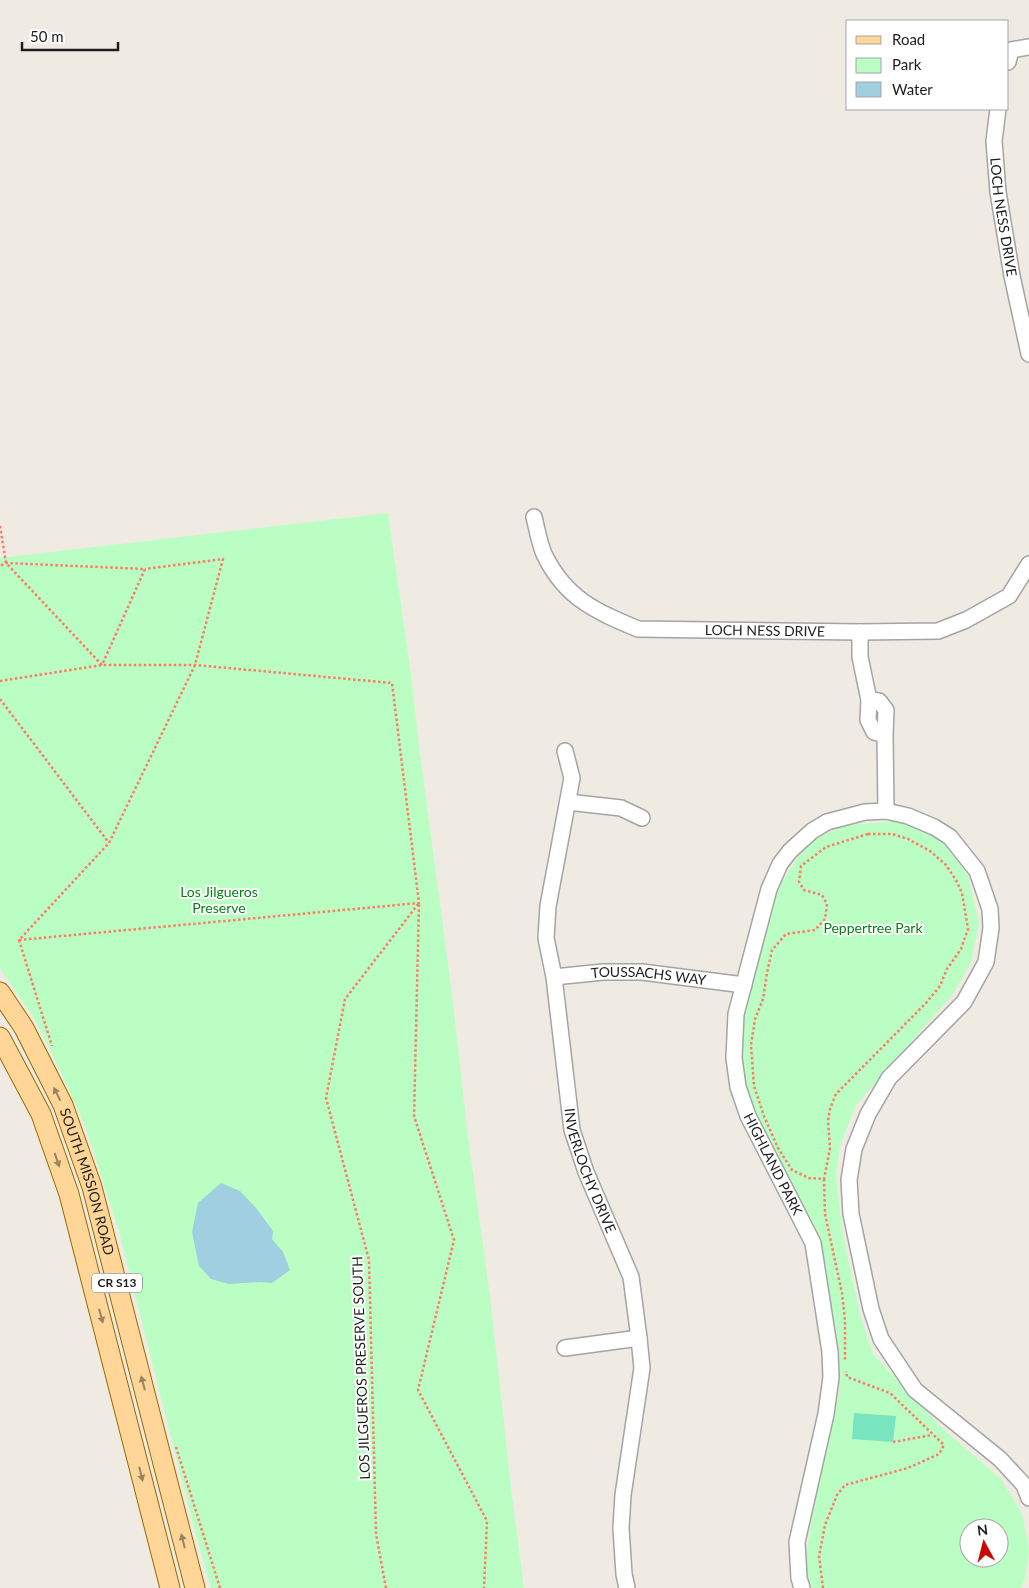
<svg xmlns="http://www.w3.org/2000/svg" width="1029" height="1588" font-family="Lato,sans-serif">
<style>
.park{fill:#bbfec3;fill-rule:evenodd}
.pitch{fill:#79e5c0}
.water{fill:#9fcfe1}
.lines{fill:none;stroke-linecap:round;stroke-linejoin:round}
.minor-casing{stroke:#a4a4a4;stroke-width:18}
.major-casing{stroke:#976a00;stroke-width:21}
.path{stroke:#ff7964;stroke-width:2.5;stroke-dasharray:2.5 2.5;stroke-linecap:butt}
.minor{stroke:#fff;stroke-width:15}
.major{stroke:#ffd698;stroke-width:19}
.oneway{fill:#998361}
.labels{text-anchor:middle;stroke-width:4;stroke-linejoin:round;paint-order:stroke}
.shield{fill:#fff;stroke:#616161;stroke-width:1}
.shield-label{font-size:12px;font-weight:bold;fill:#1d1d1d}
.street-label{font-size:14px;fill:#1d1d1d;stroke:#fff}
.park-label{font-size:14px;fill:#038412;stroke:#fff}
</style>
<rect width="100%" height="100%" fill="#efebe2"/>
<g class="park">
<polygon points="388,513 411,674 420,754 451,986 468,1137 490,1296 512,1496 524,1588 211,1588 194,1528 119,1232 85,1126 58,1066 34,1018 0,969 0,558"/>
<path d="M899 821 945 841 968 876 979 923 971 963 953 994 856 1105 840 1146 836 1176 843 1235 859 1310 873 1354 942 1428 1001 1479 1022 1513 1029 1550 1025 1579 1021 1588H812L805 1567 815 1492 839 1394 834 1323 820 1237 796 1191 766 1142 747 1090 740 1046 746 999 773 896 809 840 848 825ZM969 1528H999V1558H969Z"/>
</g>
<polygon class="pitch" points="854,1413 896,1416 893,1442 852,1439"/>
<polygon class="water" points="221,1183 240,1191 256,1208 273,1231 272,1239 283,1252 290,1270 272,1283 261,1282 229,1284 211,1279 199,1266 192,1232 198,1203"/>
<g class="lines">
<g class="minor-casing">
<g id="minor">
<polyline points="1008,62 1011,50 1029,47"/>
<path id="s1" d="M998 109 994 141 998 192 1012 276 1029 354"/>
<path id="s2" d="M534 517C537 529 539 542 544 554 565 598 595 611 638 629L860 632 938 631 966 620 1009 596 1029 564"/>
<polyline points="860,632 860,657 869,700"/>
<polyline points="885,735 874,732 868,720 869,700 879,701 886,710 885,735 886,811"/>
<path id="s3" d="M565 751 572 778 548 906 546 938 554 977 572 1130 586 1172 631 1277 639 1338 642 1368 623 1495 621 1528 624 1574 627 1588"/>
<polyline points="568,802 621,808 642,818"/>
<path id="s4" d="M554 977 603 972H642L744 985"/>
<polyline points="565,1348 639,1338"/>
<polyline points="802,1588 799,1578 797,1542 826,1414 831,1377 830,1352 813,1243 748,1116 738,1087 734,1058 736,1014 769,889 780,864 790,851 812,831 827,822 865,812 886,811 908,816 934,827 950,837 977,871 990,909 991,928 986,962 964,1002 889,1078 868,1114 854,1149 849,1180 851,1214 871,1309 881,1339 915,1390 1000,1459 1024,1485 1029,1498"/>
</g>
</g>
<g class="major-casing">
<g id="major">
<path id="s5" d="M0 992 24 1028 63 1105 92 1187 195 1588"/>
<polyline points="0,1037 41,1114 69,1194 170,1588"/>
</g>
</g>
<g class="path">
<polyline points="0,526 6,563 102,665 145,569 6,563 0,566"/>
<polyline points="0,681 102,665 195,665 392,683 419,903 19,940 109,843 195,665 223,559 145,569"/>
<polyline points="0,699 109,843"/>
<polygon points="868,834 892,834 908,839 930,851 946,865 956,880 962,893 968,929 961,949 947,969 940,986 926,1003 836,1094 830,1109 828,1121 830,1148 824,1179 809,1178 792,1170 778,1148 764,1116 754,1086 751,1045 755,1019 763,999 767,973 772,950 786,934 815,930 825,919 827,904 822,895 804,890 799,882 801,866 826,847"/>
<polyline points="19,940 52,1046"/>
<polyline points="824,1179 825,1214 842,1293 845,1321 845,1360"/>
<polyline points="893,1442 932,1435"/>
<polyline points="176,1447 220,1588"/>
<polyline points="386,1588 376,1534 369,1260 326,1098 345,999 419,903 414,1116 454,1240 418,1390 487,1521 484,1588"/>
<polyline points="823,1588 819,1556 825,1525 837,1495 845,1485 908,1468 939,1454 944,1445 890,1393 847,1377 846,1371"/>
</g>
<use href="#minor" class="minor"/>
<use href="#major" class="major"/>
</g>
<defs><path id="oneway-solid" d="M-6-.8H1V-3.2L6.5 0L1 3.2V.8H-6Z" transform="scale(1.25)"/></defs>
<g class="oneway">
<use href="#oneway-solid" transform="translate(57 1094) rotate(-117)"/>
<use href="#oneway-solid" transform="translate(57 1160) rotate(71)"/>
<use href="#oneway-solid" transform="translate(101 1316) rotate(75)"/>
<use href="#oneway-solid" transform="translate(143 1383) rotate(-105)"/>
<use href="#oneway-solid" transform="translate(141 1474) rotate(76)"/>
<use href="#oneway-solid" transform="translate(183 1541) rotate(-104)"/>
</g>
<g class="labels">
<rect class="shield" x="92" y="1273.5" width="50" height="19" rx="4"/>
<g class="shield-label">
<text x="117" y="1287">CR S13</text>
</g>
<g class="street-label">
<text dy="5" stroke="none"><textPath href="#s1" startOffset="109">LOCH NESS DRIVE</textPath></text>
<text dy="5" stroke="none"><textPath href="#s2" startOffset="289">LOCH NESS DRIVE</textPath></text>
<text dy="5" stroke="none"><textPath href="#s4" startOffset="95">TOUSSACHS WAY</textPath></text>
<text transform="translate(773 1164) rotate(63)" y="5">HIGHLAND PARK</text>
<text dy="5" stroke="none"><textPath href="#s3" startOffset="428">INVERLOCHY DRIVE</textPath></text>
<text dy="5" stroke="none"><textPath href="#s5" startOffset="210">SOUTH MISSION ROAD</textPath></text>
<text transform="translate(361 1368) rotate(-92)" y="5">LOS JILGUEROS PRESERVE SOUTH</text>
</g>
<g class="park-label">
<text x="219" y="897">Los Jilgueros<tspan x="219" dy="16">Preserve</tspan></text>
<text x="873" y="933">Peppertree Park</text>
</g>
</g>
<rect x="846" y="20" width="162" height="90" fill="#ffffff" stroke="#a5a5a5"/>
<rect x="856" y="36" width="25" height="8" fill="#ffd698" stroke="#a5a5a5"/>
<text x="892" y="45" font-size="15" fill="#1d1d1d">Road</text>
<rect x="856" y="58" width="25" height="15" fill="#bbfec3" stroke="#a5a5a5"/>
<text x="892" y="70" font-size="15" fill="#1d1d1d">Park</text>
<rect x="856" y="82" width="25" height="15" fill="#9fcfe1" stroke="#a5a5a5"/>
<text x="892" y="95" font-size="15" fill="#1d1d1d">Water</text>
<g transform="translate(984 1543) rotate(353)"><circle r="24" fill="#ffffff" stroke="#a5a5a5"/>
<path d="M0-4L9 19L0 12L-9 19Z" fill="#cb0800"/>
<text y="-8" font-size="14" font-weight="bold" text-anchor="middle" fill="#1d1d1d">N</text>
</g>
<path d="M22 42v8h96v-8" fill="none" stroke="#1d1d1d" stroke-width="2.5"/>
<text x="30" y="42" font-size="15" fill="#1d1d1d" stroke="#ffffff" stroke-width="4" paint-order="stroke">50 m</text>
</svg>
